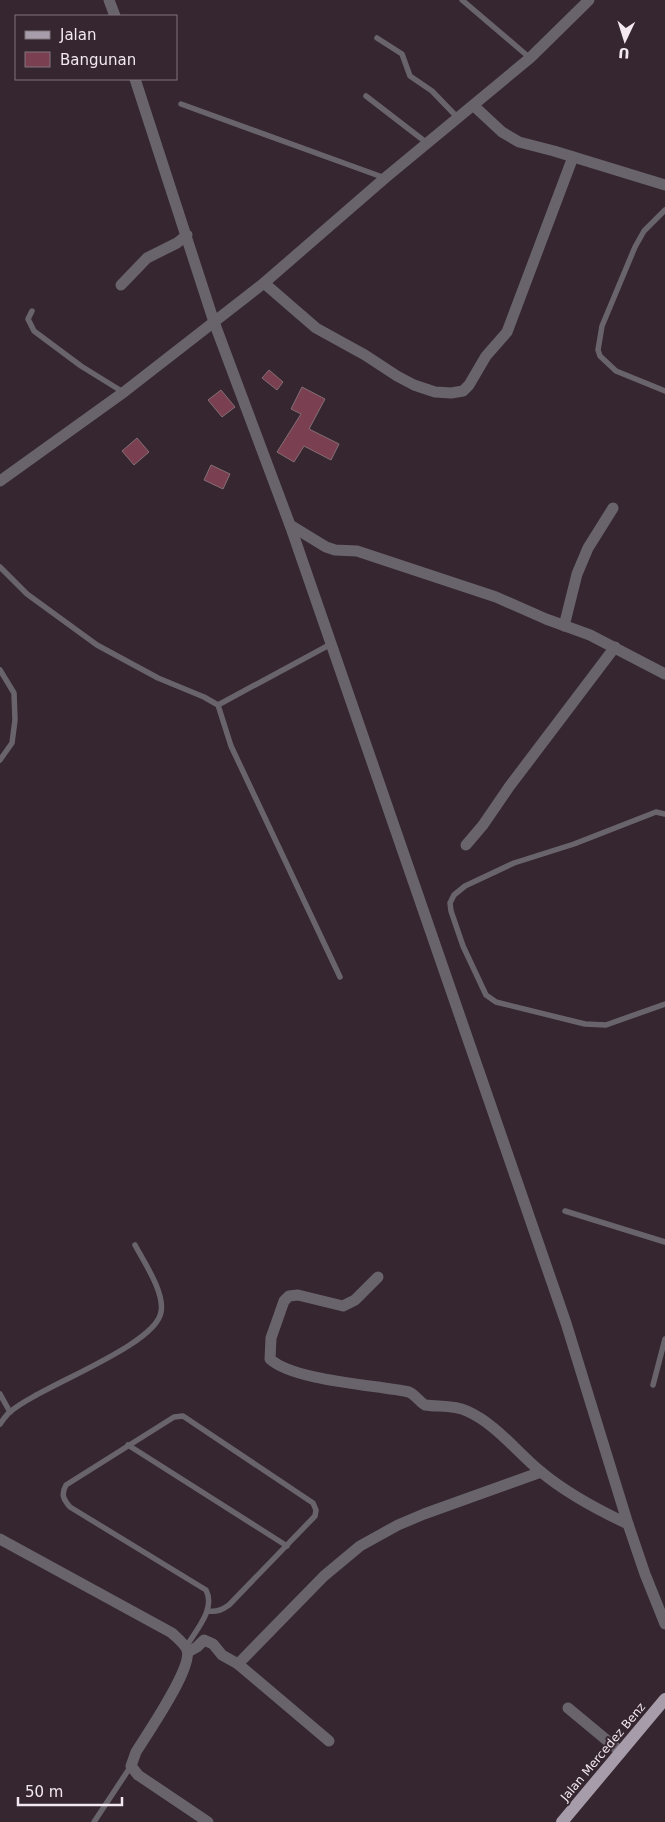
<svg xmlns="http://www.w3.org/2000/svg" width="665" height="1822" font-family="'DejaVu Sans',sans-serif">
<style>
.building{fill:#7a4051;stroke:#846e73}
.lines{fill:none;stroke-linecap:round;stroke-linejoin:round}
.lane{stroke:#69646b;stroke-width:5.5}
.street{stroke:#69646b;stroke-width:11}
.primary{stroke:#a69caa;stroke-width:12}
.labels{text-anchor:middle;stroke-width:4;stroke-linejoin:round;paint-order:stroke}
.street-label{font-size:12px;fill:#f3e8ef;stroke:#352630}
</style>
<rect width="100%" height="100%" fill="#352630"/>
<g class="building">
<polygon points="269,370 283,382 277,390 262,378"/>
<polygon points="302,387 325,399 309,429 339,444 331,460 304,446 294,462 277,452 301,414 291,409"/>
<polygon points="221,390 235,407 222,417 208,400"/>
<polygon points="137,438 149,452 134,465 122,451"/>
<polygon points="211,465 230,474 223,489 204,480"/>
</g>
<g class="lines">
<g class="lane">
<polyline points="462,0 530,58"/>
<polyline points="377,38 402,54 410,76 432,91 458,118"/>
<polyline points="366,96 427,143"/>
<polyline points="181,104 385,178"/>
<polyline points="665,210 644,231 635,247 602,326 598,350 600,356 616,371 665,391"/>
<polyline points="32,311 28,319 34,331 81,366 123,392"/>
<polyline points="0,567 27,594 97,645 158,678 204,697 218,705 231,746 340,977"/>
<polyline points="0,670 14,693 15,720 12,743 0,760"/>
<polyline points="218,705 331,644"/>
<polyline points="665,814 656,812 574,844 514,863 465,886 454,895 450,903 451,911 463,946 486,995 496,1002 585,1024 606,1025 665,1004"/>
<polyline points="565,1211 665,1242"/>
<polyline points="653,1385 665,1339"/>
<polyline points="0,1394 10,1412"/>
<path d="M0 1424C3 1420 6 1415 10 1412 38 1387 156 1346 161 1312 165 1293 144 1262 135 1245"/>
<polyline points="128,1445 287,1546"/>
<path d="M186 1647C196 1630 216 1609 206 1590L70 1507C63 1499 61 1494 66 1485L174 1417 183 1416 313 1503 316 1510 315 1516 229 1605C222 1610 217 1612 208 1611"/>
<polyline points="94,1822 131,1766"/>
</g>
<g class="street">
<polyline points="109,0 115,16"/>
<polyline points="135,79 214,322 290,525 566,1323 628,1524 645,1574 665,1624"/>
<polyline points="474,106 502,132 519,142 554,151 665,185"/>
<polyline points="264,283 316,328 365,355 397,376 414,385 435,392 451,393 463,391 469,385 486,356 507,332 573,157"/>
<polyline points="121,285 147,258 177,243 187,235"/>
<polyline points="0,481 124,392 264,283 385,178 530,58 589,0"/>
<polyline points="290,525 326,547 335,550 357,551 496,597 546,619 590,635 665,674"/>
<polyline points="564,626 577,574 588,548 613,508"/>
<polyline points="466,845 483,825 509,787 615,647"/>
<path d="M378 1277 355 1300 343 1306 298 1295 289 1296 284 1301 271 1338 270 1359C294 1381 376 1385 409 1392 416 1395 418 1401 425 1405 439 1407 454 1405 467 1411 496 1424 516 1451 540 1471 566 1493 598 1510 628 1524"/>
<path d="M0 1539 172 1633C177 1638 185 1644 187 1650 193 1668 147 1734 136 1752L131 1766 138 1775 208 1822"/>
<polyline points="188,1652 197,1647 204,1640 213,1644 222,1655 238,1664 329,1741"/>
<polyline points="238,1664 324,1576 360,1546 398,1525 424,1514 541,1472"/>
<polyline points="568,1708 621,1752"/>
</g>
<polyline class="primary" points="562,1822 665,1699"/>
</g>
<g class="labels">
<g class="street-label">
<text transform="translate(603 1752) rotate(-50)" y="4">Jalan Mercedez Benz</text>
</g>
</g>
<rect x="15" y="15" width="162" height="65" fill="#352630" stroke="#81747c"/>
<rect x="25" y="31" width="25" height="8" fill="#a69caa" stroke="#81747c"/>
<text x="60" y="40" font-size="15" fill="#f3e8ef">Jalan</text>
<rect x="25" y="52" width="25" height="15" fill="#7a4051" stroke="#81747c"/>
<text x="60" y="65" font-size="15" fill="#f3e8ef">Bangunan</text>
<g transform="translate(625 40) rotate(184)" stroke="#352630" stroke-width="4" paint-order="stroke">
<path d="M0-4L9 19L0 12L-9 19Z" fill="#f3e8ef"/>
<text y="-8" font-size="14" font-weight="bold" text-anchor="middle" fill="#f3e8ef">U</text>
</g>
<path d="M18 1797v8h104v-8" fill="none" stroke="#f3e8ef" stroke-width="2.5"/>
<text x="25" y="1797" font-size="15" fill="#f3e8ef" stroke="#352630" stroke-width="4" paint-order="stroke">50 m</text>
</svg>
